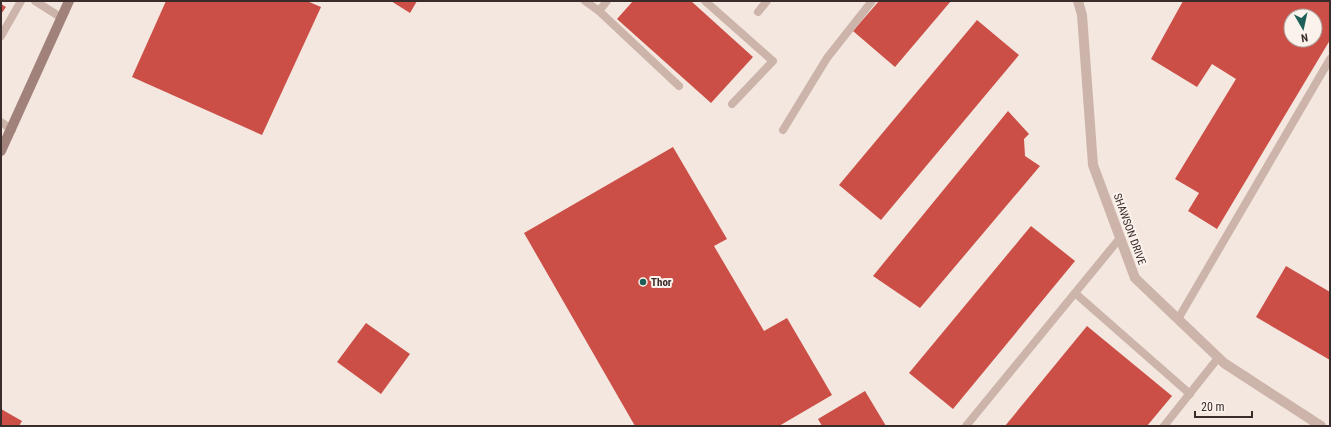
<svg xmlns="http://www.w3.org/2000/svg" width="1331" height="427" font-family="'Roboto Condensed',sans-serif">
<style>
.building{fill:#cb4f46;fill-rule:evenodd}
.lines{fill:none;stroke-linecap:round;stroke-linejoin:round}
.lane{stroke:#cdb4aa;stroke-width:8}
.street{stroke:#cdb4aa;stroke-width:10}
.secondary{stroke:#a1827b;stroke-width:10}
.poi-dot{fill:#1d5f58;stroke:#fbf2ec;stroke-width:1.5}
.labels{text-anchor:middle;stroke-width:4;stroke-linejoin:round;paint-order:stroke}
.street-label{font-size:11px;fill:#3a2c2a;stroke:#fbf2ec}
.poi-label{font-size:11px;font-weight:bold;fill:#3a2c2a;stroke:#fbf2ec;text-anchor:start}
</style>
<rect width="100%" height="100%" fill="#f4e7df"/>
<g class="building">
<polygon points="166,1 307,1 321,7 262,135 132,77"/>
<polygon points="391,1 417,1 410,13"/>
<polygon points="633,1 691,1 753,57 711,103 617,19"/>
<polygon points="879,1 951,1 895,67 853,31"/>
<path d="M1183 1H1330V40L1217 229 1188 211 1199 193 1175 179 1236 79 1212 64 1197 87 1151 59ZM1291 16H1315V40H1291Z"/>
<polygon points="1,4 6,7 1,14"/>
<polygon points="977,20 1019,55 881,220 839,185"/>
<polygon points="1008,111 1029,134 1024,139 1025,156 1040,166 920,308 873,276"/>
<polygon points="673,147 727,239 714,246 764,331 787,318 832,395 779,426 635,426 524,233"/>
<polygon points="1031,226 1075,261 953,409 909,373"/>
<polygon points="1286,266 1330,292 1330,360 1256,317"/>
<polygon points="366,323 410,354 381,394 337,362"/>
<polygon points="1087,326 1172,396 1147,426 1005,426"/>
<polygon points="865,391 886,426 822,426 818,419"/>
<polygon points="1,409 22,421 19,426 1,426"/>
</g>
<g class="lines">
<g class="lane">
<polyline points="35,1 62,18"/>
<polyline points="585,1 599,11 679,86"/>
<polyline points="705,1 773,61 732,104"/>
<polyline points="599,11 607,1"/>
<polyline points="758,12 767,1"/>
<polyline points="1,36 21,1"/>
<polyline points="1,122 12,130"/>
<polyline points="783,130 827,58 872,1"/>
<polyline points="1075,293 1190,394"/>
<polyline points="1178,319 1330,59"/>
<polyline points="966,426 1120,238"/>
<polyline points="1164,426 1218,358"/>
</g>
<polyline class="street" points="1078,1 1082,15 1093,165 1135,278 1224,363 1321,426"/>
<polyline class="secondary" points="1,151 69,1"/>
</g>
<circle class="poi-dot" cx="643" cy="282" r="4"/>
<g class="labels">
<g class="street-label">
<text transform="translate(1130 229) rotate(70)" y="4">SHAWSON DRIVE</text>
</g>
<g class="poi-label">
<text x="651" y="286">Thor</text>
</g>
</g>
<rect width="1331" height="427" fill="none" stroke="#3a2c2a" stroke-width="4"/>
<g transform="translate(1303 28) rotate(171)"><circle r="19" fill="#fbf2ec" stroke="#aea39e"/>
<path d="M0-3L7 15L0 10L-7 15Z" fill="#1d5f58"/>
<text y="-6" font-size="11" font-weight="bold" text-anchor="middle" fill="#3a2c2a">N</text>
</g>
<path d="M1195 411v6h57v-6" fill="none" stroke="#3a2c2a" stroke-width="2"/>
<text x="1201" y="411" font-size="12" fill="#3a2c2a" stroke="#fbf2ec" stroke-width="3" paint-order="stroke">20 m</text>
</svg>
